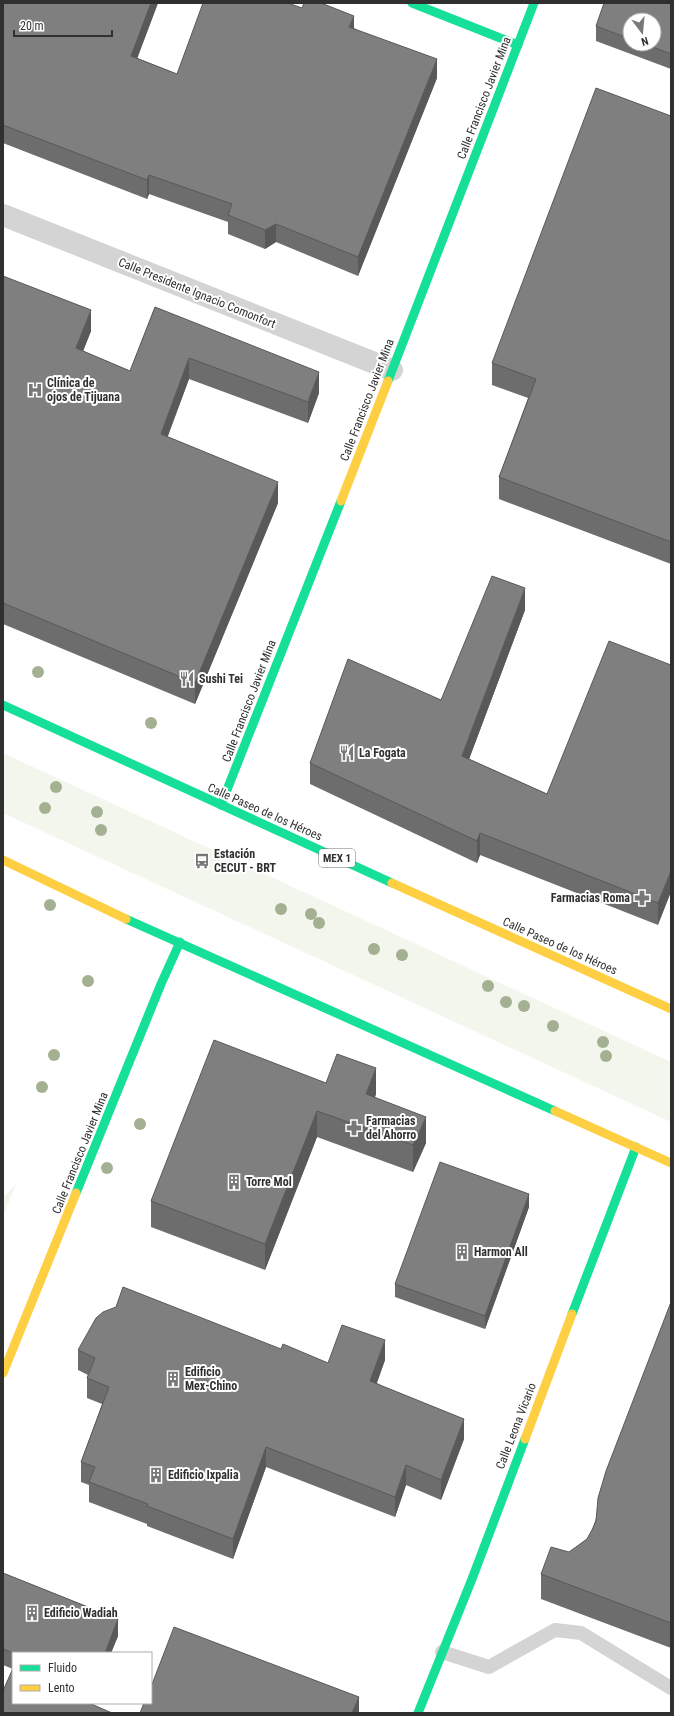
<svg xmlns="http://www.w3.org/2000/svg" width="674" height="1716" font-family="'Roboto Condensed',sans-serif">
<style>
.green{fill:#f2f6ec}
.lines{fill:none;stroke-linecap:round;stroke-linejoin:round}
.lane{stroke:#d4d4d4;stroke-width:14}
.street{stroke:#d4d4d4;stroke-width:22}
.fast{stroke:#16e098;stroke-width:9}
.slow{stroke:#ffcf43;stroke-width:9}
.tree{fill:#a4b092}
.wall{fill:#6d6d6d;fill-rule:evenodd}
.shaded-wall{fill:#595959}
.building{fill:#7f7f7f;stroke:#595959}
.labels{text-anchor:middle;stroke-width:4;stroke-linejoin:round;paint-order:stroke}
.shield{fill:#fff;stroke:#6e6e6e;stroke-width:1}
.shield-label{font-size:11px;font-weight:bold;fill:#303030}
.street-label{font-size:12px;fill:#303030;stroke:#fff}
.poi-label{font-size:12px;font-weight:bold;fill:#303030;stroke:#fff;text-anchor:start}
</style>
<rect width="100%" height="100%" fill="#fff"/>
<g class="green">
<polygon points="3,753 671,1062 671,1122 3,813"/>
<polygon points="16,1184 3,1216 3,1198"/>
</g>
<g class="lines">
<polyline class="lane" points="442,1652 489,1667 555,1630 581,1633 671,1688"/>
<polyline class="street" points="3,215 392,370"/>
<g class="fast">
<polyline points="412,3 518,45"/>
<polyline points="388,381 534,3"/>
<polyline points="3,705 392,883"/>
<polyline points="221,805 341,501"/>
<polyline points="126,919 555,1111"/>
<polyline points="76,1193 161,984 180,942"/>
<polyline points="572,1314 636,1147"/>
<polyline points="418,1713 472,1579 525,1439"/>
</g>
<g class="slow">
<polyline points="341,501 388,381"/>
<polyline points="3,860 126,919"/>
<polyline points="392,883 671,1009"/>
<polyline points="555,1111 671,1163"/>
<polyline points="3,1373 76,1193"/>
<polyline points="525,1439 572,1314"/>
</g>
</g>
<g class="tree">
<circle cx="38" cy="672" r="6"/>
<circle cx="151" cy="723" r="6"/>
<circle cx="56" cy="787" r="6"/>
<circle cx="45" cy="808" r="6"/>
<circle cx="97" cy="812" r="6"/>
<circle cx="101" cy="830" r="6"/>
<circle cx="50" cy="905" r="6"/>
<circle cx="281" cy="909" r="6"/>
<circle cx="311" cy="914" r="6"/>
<circle cx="319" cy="923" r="6"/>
<circle cx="374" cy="949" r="6"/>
<circle cx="402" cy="955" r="6"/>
<circle cx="88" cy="981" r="6"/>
<circle cx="488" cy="986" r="6"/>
<circle cx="506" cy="1002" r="6"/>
<circle cx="524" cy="1006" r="6"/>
<circle cx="553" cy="1026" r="6"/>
<circle cx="603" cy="1042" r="6"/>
<circle cx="54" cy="1055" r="6"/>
<circle cx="606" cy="1056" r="6"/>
<circle cx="42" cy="1087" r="6"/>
<circle cx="140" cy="1124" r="6"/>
<circle cx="107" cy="1168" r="6"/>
</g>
<g class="wall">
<polygon points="3,3 158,3 137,58 177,74 354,28 437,78 358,276 276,242 265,249 228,234 228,222 149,194 147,199 3,143"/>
<path d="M671 3V69L596 41V26ZM630 20 654 44H630Z"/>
<polygon points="671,116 671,564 499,499 499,477 528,398 492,385 492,363"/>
<polygon points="3,276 91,331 83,351 130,371 155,307 319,393 308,423 189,379 167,437 278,503 195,704 3,624"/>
<polygon points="525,610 469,759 547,794 671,665 658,925 480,855 477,863 310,784 310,763 441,700"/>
<polygon points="326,1083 376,1094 375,1097 426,1143 413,1172 317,1137 265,1270 151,1227 151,1201"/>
<polygon points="529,1207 485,1329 395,1297 395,1284"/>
<polygon points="671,1302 671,1648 541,1599 541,1574 587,1539 592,1530"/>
<polygon points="281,1349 328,1363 385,1360 377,1383 464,1439 441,1500 406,1485 395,1517 266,1467 233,1559 147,1526 147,1524 89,1502 89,1485 81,1482 81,1462 102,1404 87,1398 87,1378 88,1375 78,1370 78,1350"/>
<polygon points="3,1573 118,1619 118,1636 111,1653 13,1653 13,1703 91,1703 91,1704 112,1713 3,1713 3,1691 13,1669 3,1665"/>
</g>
<g class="shaded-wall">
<polygon points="151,3 158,3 131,75 131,56"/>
<polygon points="354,16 354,34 349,27"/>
<polygon points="437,59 437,78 358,276 358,257"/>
<polygon points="149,175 149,194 147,199 147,180"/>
<polygon points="276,224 276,242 265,249 265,230"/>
<polygon points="91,310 91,331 76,369 76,348"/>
<polygon points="189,358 189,379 161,455 161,434"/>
<polygon points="319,372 319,393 308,423 308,402"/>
<polygon points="278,482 278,503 195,704 195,683"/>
<polygon points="525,588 525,610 462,778 462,756"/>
<polygon points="480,833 480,855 477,863 477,841"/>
<polygon points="671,871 671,892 658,925 658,903"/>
<polygon points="376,1068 376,1094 366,1120 366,1094"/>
<polygon points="317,1111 317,1137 265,1270 265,1244"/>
<polygon points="426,1117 426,1143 413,1172 413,1145"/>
<polygon points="529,1194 529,1207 485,1329 485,1316"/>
<polygon points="385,1340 385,1360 370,1401 370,1381"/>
<polygon points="464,1419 464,1439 441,1500 441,1480"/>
<polygon points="266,1447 266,1467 233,1559 233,1539"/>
<polygon points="406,1465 406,1485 395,1517 395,1497"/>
<polygon points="118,1619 118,1636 111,1653 105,1653"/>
<polygon points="359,1697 359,1713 352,1713"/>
</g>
<g class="building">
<polygon points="3,3 151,3 131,56 177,74 203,3 288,3 302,8 304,3 321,3 354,16 349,27 437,59 358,257 276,224 265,230 228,215 232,204 149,175 147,180 3,125"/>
<polygon points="604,3 671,3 671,54 645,44 654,44 654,20 630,20 630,39 596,26"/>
<polygon points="596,88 671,116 671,542 499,477 536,379 492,363"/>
<polygon points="3,276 91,310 76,348 130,371 155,307 319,372 308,402 189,358 161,434 278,482 195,683 3,603"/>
<polygon points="492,576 525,588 462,756 547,794 609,641 671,665 671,871 658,903 480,833 477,841 310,763 348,659 441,700"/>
<polygon points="214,1040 326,1083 337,1054 376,1068 366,1094 426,1117 413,1145 317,1111 265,1244 151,1201"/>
<polygon points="440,1162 529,1194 485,1316 395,1284"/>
<polygon points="123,1287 281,1349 283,1344 328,1363 342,1325 385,1340 370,1381 464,1419 441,1480 406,1465 395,1497 266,1447 233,1539 147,1506 148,1504 89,1482 95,1467 81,1462 109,1387 87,1378 95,1358 78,1350 96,1318 103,1312 116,1307"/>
<polygon points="671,1302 671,1623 541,1574 551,1547 569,1552 587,1539 592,1530 596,1521 598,1498 606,1471"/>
<polygon points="3,1573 118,1619 105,1653 14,1653 3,1649"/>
<polygon points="174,1627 359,1697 352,1713 140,1713 144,1703 151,1703 151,1687"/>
<polygon points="13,1668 13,1703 89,1703 112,1713 3,1713 3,1691"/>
</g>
<defs>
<g id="hospital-bare" transform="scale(1.2)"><path d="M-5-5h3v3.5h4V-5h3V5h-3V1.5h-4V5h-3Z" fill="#787878" stroke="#fff" stroke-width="2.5" paint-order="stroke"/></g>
<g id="restaurant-bare" transform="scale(1.2)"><path d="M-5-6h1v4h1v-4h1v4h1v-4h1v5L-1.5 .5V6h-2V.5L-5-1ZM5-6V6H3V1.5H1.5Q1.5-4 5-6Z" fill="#787878" stroke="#fff" stroke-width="2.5" paint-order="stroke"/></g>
<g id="bus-bare" transform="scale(1.2)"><path d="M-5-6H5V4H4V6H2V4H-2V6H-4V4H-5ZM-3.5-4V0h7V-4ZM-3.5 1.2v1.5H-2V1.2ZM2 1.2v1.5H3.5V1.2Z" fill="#787878" stroke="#fff" stroke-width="2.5" paint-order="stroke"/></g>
<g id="pharmacy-bare" transform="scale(1.2)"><path d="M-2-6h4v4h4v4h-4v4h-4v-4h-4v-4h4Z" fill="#787878" stroke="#fff" stroke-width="2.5" paint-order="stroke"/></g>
<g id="building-bare" transform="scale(1.2)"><path d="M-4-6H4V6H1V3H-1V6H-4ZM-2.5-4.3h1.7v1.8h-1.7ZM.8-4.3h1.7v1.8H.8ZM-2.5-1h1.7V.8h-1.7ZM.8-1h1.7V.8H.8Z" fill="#787878" stroke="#fff" stroke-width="2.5" paint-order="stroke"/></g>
</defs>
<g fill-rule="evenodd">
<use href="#hospital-bare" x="35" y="390"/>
<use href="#restaurant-bare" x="187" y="679"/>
<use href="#restaurant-bare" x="347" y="753"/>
<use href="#bus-bare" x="202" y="861"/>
<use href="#pharmacy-bare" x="642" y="898"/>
<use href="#pharmacy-bare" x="354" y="1128"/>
<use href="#building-bare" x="234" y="1182"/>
<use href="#building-bare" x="462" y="1252"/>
<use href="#building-bare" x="173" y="1379"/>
<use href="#building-bare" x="156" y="1475"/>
<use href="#building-bare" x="32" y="1613"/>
</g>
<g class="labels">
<rect class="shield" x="319" y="849" width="36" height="18" rx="3"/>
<g class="shield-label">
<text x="337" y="862">MEX 1</text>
</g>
<g class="street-label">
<text transform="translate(484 98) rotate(-69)" y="4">Calle Francisco Javier Mina</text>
<text transform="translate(197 293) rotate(22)" y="4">Calle Presidente Ignacio Comonfort</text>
<text transform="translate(367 400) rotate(-69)" y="4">Calle Francisco Javier Mina</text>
<text transform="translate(249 701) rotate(-69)" y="4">Calle Francisco Javier Mina</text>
<text transform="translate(265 812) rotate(24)" y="4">Calle Paseo de los Héroes</text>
<text transform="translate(560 946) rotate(24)" y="4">Calle Paseo de los Héroes</text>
<text transform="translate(80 1153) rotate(-68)" y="4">Calle Francisco Javier Mina</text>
<text transform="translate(516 1426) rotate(-69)" y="4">Calle Leona Vicario</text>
</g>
<g class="poi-label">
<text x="47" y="387">Clínica de<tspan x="47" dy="14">ojos de Tijuana</tspan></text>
<text x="199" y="683">Sushi Tei</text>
<text x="359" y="757">La Fogata</text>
<text x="214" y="858">Estación<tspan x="214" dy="14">CECUT - BRT</tspan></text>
<text x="630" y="902" text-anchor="end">Farmacias Roma</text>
<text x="366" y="1125">Farmacias<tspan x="366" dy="14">del Ahorro</tspan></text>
<text x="246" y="1186">Torre Mol</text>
<text x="474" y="1256">Harmon All</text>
<text x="185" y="1376">Edificio<tspan x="185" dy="14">Mex-Chino</tspan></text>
<text x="168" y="1479">Edificio Ixpalia</text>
<text x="44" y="1617">Edificio Wadiah</text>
</g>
</g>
<rect width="674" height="1716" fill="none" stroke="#303030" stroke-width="8"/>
<rect x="12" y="1652" width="140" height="52" fill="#ffffff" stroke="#acacac"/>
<rect x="20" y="1665" width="20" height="6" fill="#16e098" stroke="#acacac"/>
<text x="48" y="1672" font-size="12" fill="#303030">Fluido</text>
<rect x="20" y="1685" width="20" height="6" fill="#ffcf43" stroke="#acacac"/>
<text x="48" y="1692" font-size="12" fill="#303030">Lento</text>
<g transform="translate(642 32) rotate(164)"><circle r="19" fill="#ffffff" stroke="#acacac"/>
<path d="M0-3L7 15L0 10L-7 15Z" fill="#787878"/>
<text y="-6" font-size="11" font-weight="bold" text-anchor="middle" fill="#303030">N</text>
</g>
<path d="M14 30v6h98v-6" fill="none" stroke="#303030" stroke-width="2"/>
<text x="20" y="30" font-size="12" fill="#303030" stroke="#ffffff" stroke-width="3" paint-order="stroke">20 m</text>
</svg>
